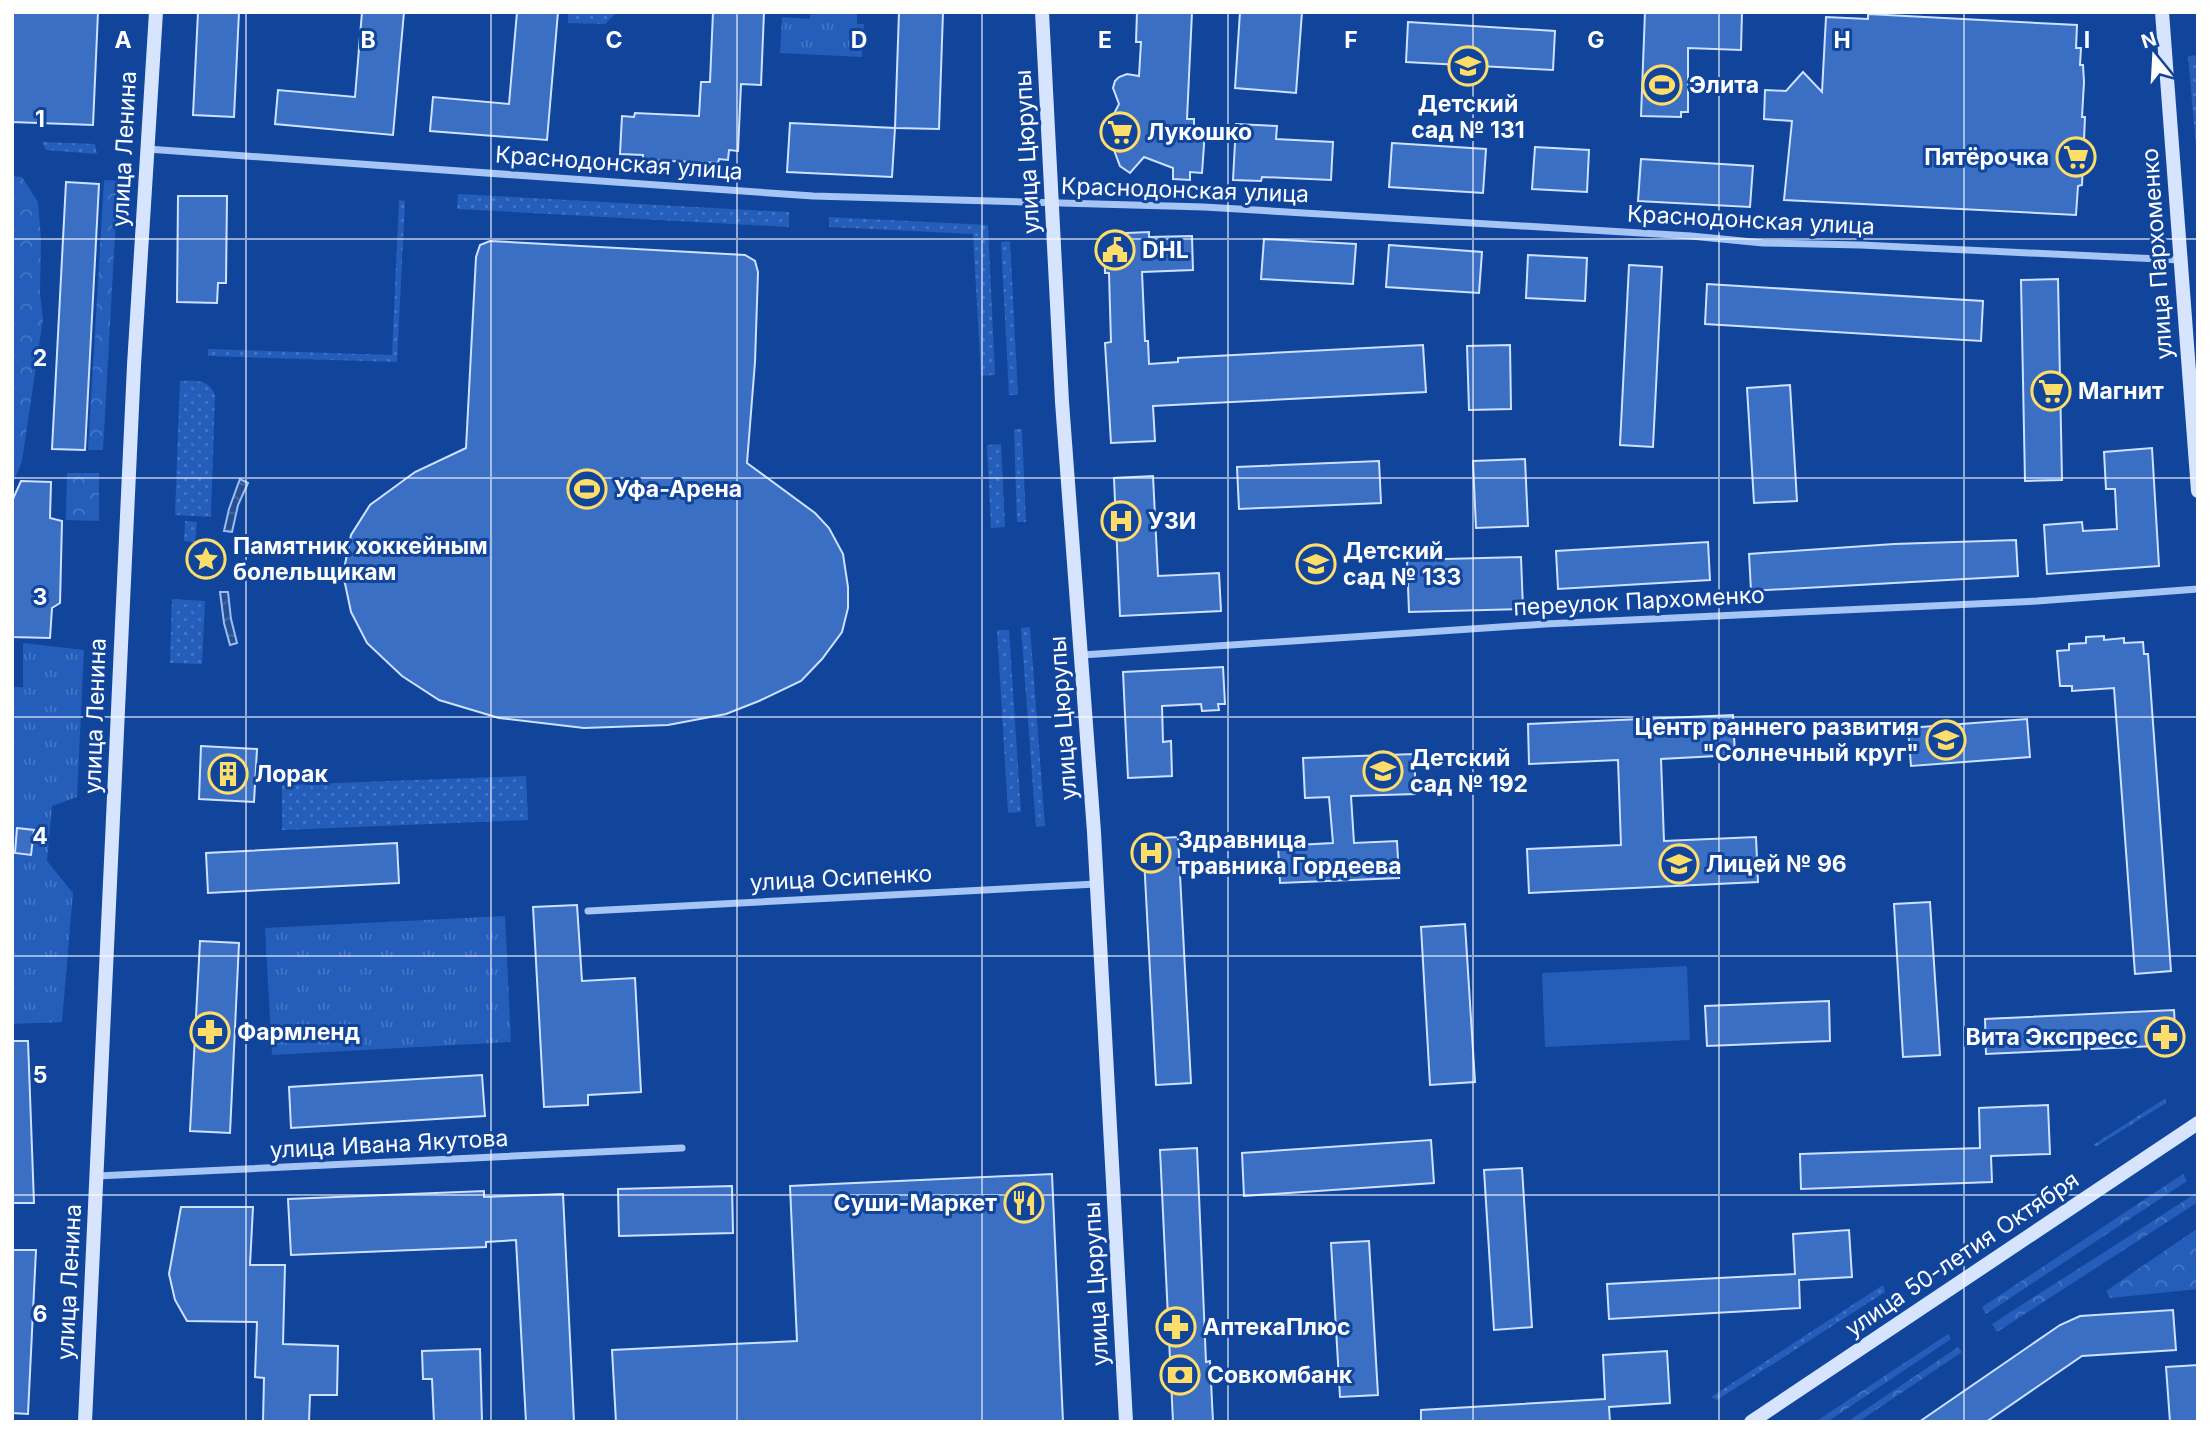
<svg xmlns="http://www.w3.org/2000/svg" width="2210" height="1434" font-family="Inter,sans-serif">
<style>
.grass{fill:url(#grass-dots)}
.forest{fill:url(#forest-crowns)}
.park{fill:url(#park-tufts)}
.pitch{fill:#245eba}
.water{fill:url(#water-waves);stroke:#98bef7;stroke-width:2}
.building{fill:#3a6fc3;stroke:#cee1fe;stroke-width:2}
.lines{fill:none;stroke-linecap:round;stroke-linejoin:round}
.street{stroke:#a6c4f4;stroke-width:7}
.secondary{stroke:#d6e4fd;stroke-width:14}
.grid{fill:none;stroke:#fff;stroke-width:2;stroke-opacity:0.55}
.labels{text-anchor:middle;stroke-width:6;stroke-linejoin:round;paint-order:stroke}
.poi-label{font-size:23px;font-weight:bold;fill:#fff;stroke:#11459c;text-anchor:start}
.street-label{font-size:23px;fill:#fff;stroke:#11459c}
.grid-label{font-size:23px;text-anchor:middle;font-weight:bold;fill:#fff;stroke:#11459c;stroke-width:6;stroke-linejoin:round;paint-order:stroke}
</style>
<defs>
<pattern id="grass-dots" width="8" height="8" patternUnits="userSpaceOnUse" patternTransform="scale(1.75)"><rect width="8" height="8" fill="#245eba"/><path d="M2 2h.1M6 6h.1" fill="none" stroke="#4576c4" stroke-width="1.8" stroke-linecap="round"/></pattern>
<pattern id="forest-crowns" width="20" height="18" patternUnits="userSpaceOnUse" patternTransform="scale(1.75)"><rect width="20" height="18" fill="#245eba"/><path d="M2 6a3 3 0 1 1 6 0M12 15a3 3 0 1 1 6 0" fill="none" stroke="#4576c4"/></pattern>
<pattern id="park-tufts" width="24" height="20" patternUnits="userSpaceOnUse" patternTransform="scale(1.75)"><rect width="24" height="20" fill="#245eba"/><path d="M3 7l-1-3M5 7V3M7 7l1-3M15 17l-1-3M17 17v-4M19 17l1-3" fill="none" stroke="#4576c4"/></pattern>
<pattern id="water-waves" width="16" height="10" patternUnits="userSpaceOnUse" patternTransform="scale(1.75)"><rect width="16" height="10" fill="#294e90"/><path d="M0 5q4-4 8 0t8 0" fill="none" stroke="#4969a1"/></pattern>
</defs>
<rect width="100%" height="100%" fill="#11459c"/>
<g class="grass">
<polygon points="568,12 617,12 605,24 568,23"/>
<polygon points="2198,55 2198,170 2188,56"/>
<polygon points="42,142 95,144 97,154 46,150"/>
<polygon points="458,194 789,212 789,227 457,209"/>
<polygon points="399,200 405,201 397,362 208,356 208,349 392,355"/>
<polygon points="829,217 988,225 995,375 981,376 973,234 829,227"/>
<polygon points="1010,241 1018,395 1009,395 1001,242"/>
<path d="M180 381C195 381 209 378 215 396L211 517 175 515Z"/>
<polygon points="1014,429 1022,429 1026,522 1017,522"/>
<polygon points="1001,444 1005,527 991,528 987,445"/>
<polygon points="185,521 197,522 195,542 184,541"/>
<polygon points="172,599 205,601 202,664 170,663"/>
<polygon points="1030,627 1045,826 1036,827 1021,628"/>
<polygon points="997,630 1009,630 1021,812 1008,813"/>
<polygon points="526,776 528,820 282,830 282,785"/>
<polygon points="2166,1098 2166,1103 2097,1146 2093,1145"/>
<polygon points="1883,1285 1885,1292 1717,1400 1711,1397"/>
</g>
<g class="forest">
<polygon points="12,176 22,177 38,202 41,239 40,294 43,319 22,461 12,486"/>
<polygon points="104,180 118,181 103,450 88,450"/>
<polygon points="67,473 99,473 99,521 66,520"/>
<polygon points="2183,1174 2187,1181 1986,1314 1982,1307"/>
<polygon points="2198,1192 2198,1202 1997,1332 1992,1324"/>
<polygon points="2198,1228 2198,1289 2110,1298 2106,1291"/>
<polygon points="1948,1334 1951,1339 1827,1422 1815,1422"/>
<polygon points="1958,1347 1962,1352 1858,1422 1847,1422"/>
</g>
<g class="park">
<polygon points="810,12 857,12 857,24 864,24 862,57 780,53 782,17 810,19"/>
<polygon points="23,643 84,650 77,797 52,806 47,861 73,893 62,1022 12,1024 12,687 23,687"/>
<polygon points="505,916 511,1042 272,1055 265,928"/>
</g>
<polygon class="pitch" points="1687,966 1690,1040 1545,1047 1542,973"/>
<g class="water">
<polygon points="240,479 248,483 238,505 232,532 224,531 229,509"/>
<polygon points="220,592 228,592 231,619 237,643 230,645 224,623"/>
</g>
<g class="building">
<polygon points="12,12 98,12 93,125 12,122"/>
<polygon points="198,12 239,12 234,117 193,115"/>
<polygon points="362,12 404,12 393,135 275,124 278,90 355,97"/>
<polygon points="517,12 558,12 547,140 430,131 433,97 509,104"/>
<polygon points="713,12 764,12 761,85 741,84 738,151 729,150 728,160 719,159 718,163 643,160 643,155 620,154 622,116 634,117 635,113 699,116 701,82 710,82"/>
<polygon points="899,12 943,12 939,129 895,128"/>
<polygon points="1137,12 1192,12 1187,119 1194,119 1194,131 1205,131 1202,173 1190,172 1190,180 1173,179 1173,168 1144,157 1130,173 1120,166 1114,150 1112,118 1119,104 1113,88 1115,81 1119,77 1127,74 1139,76 1141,42 1136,42"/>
<polygon points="1240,12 1302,12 1296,93 1235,88"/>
<polygon points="1645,12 1742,12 1741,50 1688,48 1688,112 1681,112 1681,117 1641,116"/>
<polygon points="1868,14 2077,25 2076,48 2081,48 2080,65 2083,65 2084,82 2082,117 2085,117 2082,185 2078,186 2076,215 1784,200 1792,121 1764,119 1765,90 1786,91 1803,72 1822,92 1826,17 1868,19"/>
<polygon points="1408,22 1555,31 1553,70 1406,62"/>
<polygon points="790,123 895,128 892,177 787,172"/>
<polygon points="1236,124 1277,126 1276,139 1333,142 1331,180 1262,177 1261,181 1233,180"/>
<polygon points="1392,143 1486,149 1483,193 1389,187"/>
<polygon points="1535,147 1589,150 1587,192 1532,189"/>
<polygon points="1641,159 1753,166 1750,207 1638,201"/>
<polygon points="66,182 99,184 85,450 52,449"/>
<polygon points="178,196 227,196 226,283 218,283 217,303 177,302"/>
<polygon points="1149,232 1149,237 1192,236 1193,270 1142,272 1145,341 1148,341 1149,364 1178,362 1178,358 1423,345 1426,392 1153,406 1155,441 1111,443 1105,343 1111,342 1109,273 1105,273 1104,234"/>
<polygon points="1264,239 1356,244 1353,284 1261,279"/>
<polygon points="490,241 745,255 755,261 758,272 755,362 747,463 815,513 829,528 843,554 848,587 848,608 842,632 822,659 801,681 759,701 726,714 668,725 584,728 499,718 439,700 402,676 367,643 351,612 343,574 351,535 370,505 415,472 466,448 476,257 480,245"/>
<polygon points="1389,245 1482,252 1479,293 1386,287"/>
<polygon points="1528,255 1587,258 1585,301 1526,298"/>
<polygon points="1629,265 1662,267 1653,447 1620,445"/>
<polygon points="2058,279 2062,480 2025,481 2021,280"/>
<polygon points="1707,284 1983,301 1981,341 1705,324"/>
<polygon points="1510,345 1511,409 1469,410 1467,346"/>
<polygon points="1790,385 1797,501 1754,503 1747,388"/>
<polygon points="2152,448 2159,566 2047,574 2044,525 2082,522 2083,531 2117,529 2115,489 2106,489 2104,452"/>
<polygon points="1525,459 1528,526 1476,528 1473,461"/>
<polygon points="1379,461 1381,503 1239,509 1237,467"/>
<polygon points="1153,476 1158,576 1219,573 1221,611 1120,616 1114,478"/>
<polygon points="21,481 51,482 50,518 62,521 60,603 52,608 50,638 12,637 12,501"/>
<polygon points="2016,540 2018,576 1751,591 1749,554 1894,544"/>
<polygon points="1708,542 1710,580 1558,589 1556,551"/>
<polygon points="1521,557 1523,609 1409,612 1407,560"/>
<polygon points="2104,636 2104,640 2124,638 2124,643 2143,642 2144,654 2148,654 2171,971 2135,974 2114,688 2072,691 2072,686 2060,686 2057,651 2069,650 2069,644 2086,643 2086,637"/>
<polygon points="1223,667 1225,704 1218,704 1219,710 1202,711 1201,704 1162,706 1163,742 1171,741 1172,776 1128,778 1123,672"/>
<polygon points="1733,715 1735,755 1661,759 1664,841 1756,837 1758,882 1529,893 1527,849 1621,845 1618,760 1529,764 1528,724"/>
<polygon points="2027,719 2030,757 1911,766 1908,728"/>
<polygon points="201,746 257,749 254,802 199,799"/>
<polygon points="1414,754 1416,794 1351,796 1354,843 1397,841 1399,878 1280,883 1278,846 1333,843 1329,797 1305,798 1303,758"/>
<polygon points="17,828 34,830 31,855 15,853"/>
<polygon points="1178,837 1191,1083 1156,1085 1143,839"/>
<polygon points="397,843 399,883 208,893 206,853"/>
<polygon points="1930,902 1940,1055 1903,1057 1894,904"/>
<polygon points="577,905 582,981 635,978 641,1092 588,1095 588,1105 544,1107 533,907"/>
<polygon points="1465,924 1475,1082 1430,1085 1421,927"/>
<polygon points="200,941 239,943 230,1133 190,1131"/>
<polygon points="1829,1001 1830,1041 1707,1046 1705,1006"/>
<polygon points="2174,1010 2176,1045 1986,1054 1985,1019"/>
<polygon points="12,1041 28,1041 34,1203 12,1203"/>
<polygon points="482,1075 485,1116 291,1128 289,1087"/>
<polygon points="2048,1105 2050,1154 1991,1156 1992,1182 1801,1189 1800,1154 1980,1148 1979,1108"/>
<polygon points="1431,1140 1434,1183 1244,1196 1242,1153"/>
<polygon points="1197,1148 1206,1362 1210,1361 1213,1422 1173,1422 1160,1150"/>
<polygon points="1522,1168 1532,1327 1494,1330 1484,1170"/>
<polygon points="1052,1174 1063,1422 616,1422 612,1350 797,1341 790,1186"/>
<polygon points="732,1186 733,1233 619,1236 618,1189"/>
<polygon points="484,1191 484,1197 563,1194 574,1422 526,1422 516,1240 486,1242 486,1247 291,1255 288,1199"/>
<polygon points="181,1207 253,1207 250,1265 285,1265 283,1344 338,1346 337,1395 310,1395 309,1422 263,1422 264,1378 255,1377 257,1322 187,1321 175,1300 169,1274"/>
<polygon points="1849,1230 1852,1277 1799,1280 1800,1308 1609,1319 1607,1284 1795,1274 1793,1234"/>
<polygon points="1369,1241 1378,1395 1340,1397 1331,1243"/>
<polygon points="12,1250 36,1250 28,1414 12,1413"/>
<polygon points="2173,1310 2176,1350 2082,1356 1986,1422 1919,1422 2060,1325 2080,1316"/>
<polygon points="480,1349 482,1422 434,1422 432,1379 423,1379 422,1351"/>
<polygon points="1667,1351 1670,1403 1609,1407 1610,1422 1421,1422 1421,1410 1605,1399 1603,1355"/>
<polygon points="2198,1365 2198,1422 2170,1422 2166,1367"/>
</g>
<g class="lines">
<g class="street">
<polyline points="147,149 813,196 1204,207 1691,236 1763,243 1861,245 2180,260"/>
<polyline points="1082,655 1545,624 2037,601 2198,589"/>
<polyline points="588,911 1096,884"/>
<polyline points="97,1176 682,1148"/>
</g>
<g class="secondary">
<polyline points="1042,12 1062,402 1094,832 1126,1422"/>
<polyline points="2162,12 2198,491"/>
<polyline points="85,1422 134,365 156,12"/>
<polyline points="1751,1422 2198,1123"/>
</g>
</g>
<path class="grid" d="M246 12V1422M491 12V1422M737 12V1422M982 12V1422M1228 12V1422M1473 12V1422M1719 12V1422M1964 12V1422M12 239H2198M12 478H2198M12 717H2198M12 956H2198M12 1195H2198"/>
<defs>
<g id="school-ring" transform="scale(2.0125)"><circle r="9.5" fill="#11459c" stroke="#ffdd69" stroke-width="1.5"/><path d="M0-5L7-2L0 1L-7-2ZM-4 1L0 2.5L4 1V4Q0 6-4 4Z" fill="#ffdd69"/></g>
<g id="stadium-ring" transform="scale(2.0125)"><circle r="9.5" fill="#11459c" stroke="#ffdd69" stroke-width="1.5"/><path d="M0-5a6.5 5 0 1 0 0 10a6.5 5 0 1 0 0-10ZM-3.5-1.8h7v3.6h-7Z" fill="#ffdd69"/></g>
<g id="supermarket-ring" transform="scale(2.0125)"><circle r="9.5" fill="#11459c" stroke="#ffdd69" stroke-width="1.5"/><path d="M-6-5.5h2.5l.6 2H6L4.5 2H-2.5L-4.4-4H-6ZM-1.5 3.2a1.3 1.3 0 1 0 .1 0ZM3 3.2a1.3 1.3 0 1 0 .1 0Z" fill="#ffdd69"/></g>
<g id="civic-ring" transform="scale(2.0125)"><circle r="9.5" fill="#11459c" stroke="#ffdd69" stroke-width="1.5"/><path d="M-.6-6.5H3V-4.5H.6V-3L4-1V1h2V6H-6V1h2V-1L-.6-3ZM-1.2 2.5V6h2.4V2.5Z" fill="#ffdd69"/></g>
<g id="hospital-ring" transform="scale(2.0125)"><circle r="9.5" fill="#11459c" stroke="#ffdd69" stroke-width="1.5"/><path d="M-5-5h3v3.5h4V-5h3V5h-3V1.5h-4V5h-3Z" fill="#ffdd69"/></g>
<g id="sight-ring" transform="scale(2.0125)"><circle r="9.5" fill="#11459c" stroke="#ffdd69" stroke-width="1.5"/><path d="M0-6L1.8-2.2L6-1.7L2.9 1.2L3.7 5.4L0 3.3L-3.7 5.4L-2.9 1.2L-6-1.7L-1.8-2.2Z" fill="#ffdd69"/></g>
<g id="building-ring" transform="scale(2.0125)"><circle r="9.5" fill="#11459c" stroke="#ffdd69" stroke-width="1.5"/><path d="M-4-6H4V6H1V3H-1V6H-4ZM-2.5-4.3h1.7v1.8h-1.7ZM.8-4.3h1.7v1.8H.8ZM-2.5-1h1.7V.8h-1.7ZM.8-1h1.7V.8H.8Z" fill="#ffdd69"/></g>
<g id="pharmacy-ring" transform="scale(2.0125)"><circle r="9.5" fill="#11459c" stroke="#ffdd69" stroke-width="1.5"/><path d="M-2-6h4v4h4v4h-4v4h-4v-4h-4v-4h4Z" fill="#ffdd69"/></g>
<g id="restaurant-ring" transform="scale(2.0125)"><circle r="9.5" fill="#11459c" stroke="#ffdd69" stroke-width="1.5"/><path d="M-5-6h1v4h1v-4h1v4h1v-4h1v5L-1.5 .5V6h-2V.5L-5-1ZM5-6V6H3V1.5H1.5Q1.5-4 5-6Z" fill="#ffdd69"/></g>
<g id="bank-ring" transform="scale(2.0125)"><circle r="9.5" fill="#11459c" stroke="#ffdd69" stroke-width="1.5"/><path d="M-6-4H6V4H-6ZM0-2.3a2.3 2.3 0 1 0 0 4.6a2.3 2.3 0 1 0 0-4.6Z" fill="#ffdd69"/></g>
</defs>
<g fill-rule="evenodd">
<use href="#school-ring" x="1468" y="66"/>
<use href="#stadium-ring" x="1662" y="85"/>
<use href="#supermarket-ring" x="1120" y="132"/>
<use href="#supermarket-ring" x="2076" y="157"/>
<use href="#civic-ring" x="1115" y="250"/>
<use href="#supermarket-ring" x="2051" y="391"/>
<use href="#stadium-ring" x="587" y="489"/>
<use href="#hospital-ring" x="1121" y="521"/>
<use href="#sight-ring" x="206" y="559"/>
<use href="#school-ring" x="1316" y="564"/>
<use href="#school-ring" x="1946" y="740"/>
<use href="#school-ring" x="1383" y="771"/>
<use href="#building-ring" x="228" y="774"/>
<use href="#hospital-ring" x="1151" y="853"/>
<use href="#school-ring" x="1679" y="864"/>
<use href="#pharmacy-ring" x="210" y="1032"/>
<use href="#pharmacy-ring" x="2165" y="1037"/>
<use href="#restaurant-ring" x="1024" y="1203"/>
<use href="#pharmacy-ring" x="1176" y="1327"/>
<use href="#bank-ring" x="1180" y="1375"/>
</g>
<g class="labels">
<g class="poi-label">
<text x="1689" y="93">Элита</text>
<text x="1468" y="112" text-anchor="middle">Детский<tspan x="1468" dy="26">сад № 131</tspan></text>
<text x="1147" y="140">Лукошко</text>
<text x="2049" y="165" text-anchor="end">Пятёрочка</text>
<text x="1142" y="258">DHL</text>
<text x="2078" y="399">Магнит</text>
<text x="614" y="497">Уфа-Арена</text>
<text x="1148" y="529">УЗИ</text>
<text x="233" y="554">Памятник хоккейным<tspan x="233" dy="26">болельщикам</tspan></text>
<text x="1343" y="559">Детский<tspan x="1343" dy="26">сад № 133</tspan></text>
<text x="1919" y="735" text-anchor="end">Центр раннего развития<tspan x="1919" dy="26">"Солнечный круг"</tspan></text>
<text x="1410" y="766">Детский<tspan x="1410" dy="26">сад № 192</tspan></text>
<text x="255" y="782">Лорак</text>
<text x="1178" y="848">Здравница<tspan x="1178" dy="26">травника Гордеева</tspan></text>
<text x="1706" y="872">Лицей № 96</text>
<text x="237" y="1040">Фармленд</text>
<text x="2138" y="1045" text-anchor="end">Вита Экспресс</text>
<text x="997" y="1211" text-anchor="end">Суши-Маркет</text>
<text x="1203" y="1335">АптекаПлюс</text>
<text x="1207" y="1383">Совкомбанк</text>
</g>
<g class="street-label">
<text transform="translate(124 149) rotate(-87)" y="8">улица Ленина</text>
<text transform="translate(1027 152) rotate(-93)" y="8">улица Цюрупы</text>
<text transform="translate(619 163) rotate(4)" y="8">Краснодонская улица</text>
<text transform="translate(1185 190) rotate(2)" y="8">Краснодонская улица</text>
<text transform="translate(1751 220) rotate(3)" y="8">Краснодонская улица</text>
<text transform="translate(2157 254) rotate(-94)" y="8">улица Пархоменко</text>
<text transform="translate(1639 601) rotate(-3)" y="8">переулок Пархоменко</text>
<text transform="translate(95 716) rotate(-88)" y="8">улица Ленина</text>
<text transform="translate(1063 718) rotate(-94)" y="8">улица Цюрупы</text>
<text transform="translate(841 878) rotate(-3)" y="8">улица Осипенко</text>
<text transform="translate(389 1144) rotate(-3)" y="8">улица Ивана Якутова</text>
<text transform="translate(1962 1254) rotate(-34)" y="8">улица 50-летия Октября</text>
<text transform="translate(69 1282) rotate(-87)" y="8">улица Ленина</text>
<text transform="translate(1096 1284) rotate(-93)" y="8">улица Цюрупы</text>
</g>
</g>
<g class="grid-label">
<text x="123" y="48">A</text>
<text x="368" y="48">B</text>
<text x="614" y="48">C</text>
<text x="859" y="48">D</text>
<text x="1105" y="48">E</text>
<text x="1351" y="48">F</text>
<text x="1596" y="48">G</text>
<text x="1842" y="48">H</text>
<text x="2087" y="48">I</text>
<text x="40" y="127">1</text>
<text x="40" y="366">2</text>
<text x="40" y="605">3</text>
<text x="40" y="844">4</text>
<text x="40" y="1083">5</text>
<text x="40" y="1322">6</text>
</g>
<rect width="2210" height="1434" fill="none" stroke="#ffffff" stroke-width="28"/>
<g transform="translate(2154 56) rotate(342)" stroke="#11459c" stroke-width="5" paint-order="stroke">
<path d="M0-5L12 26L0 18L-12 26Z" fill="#ffffff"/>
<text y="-10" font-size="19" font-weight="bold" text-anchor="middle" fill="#ffffff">N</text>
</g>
</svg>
